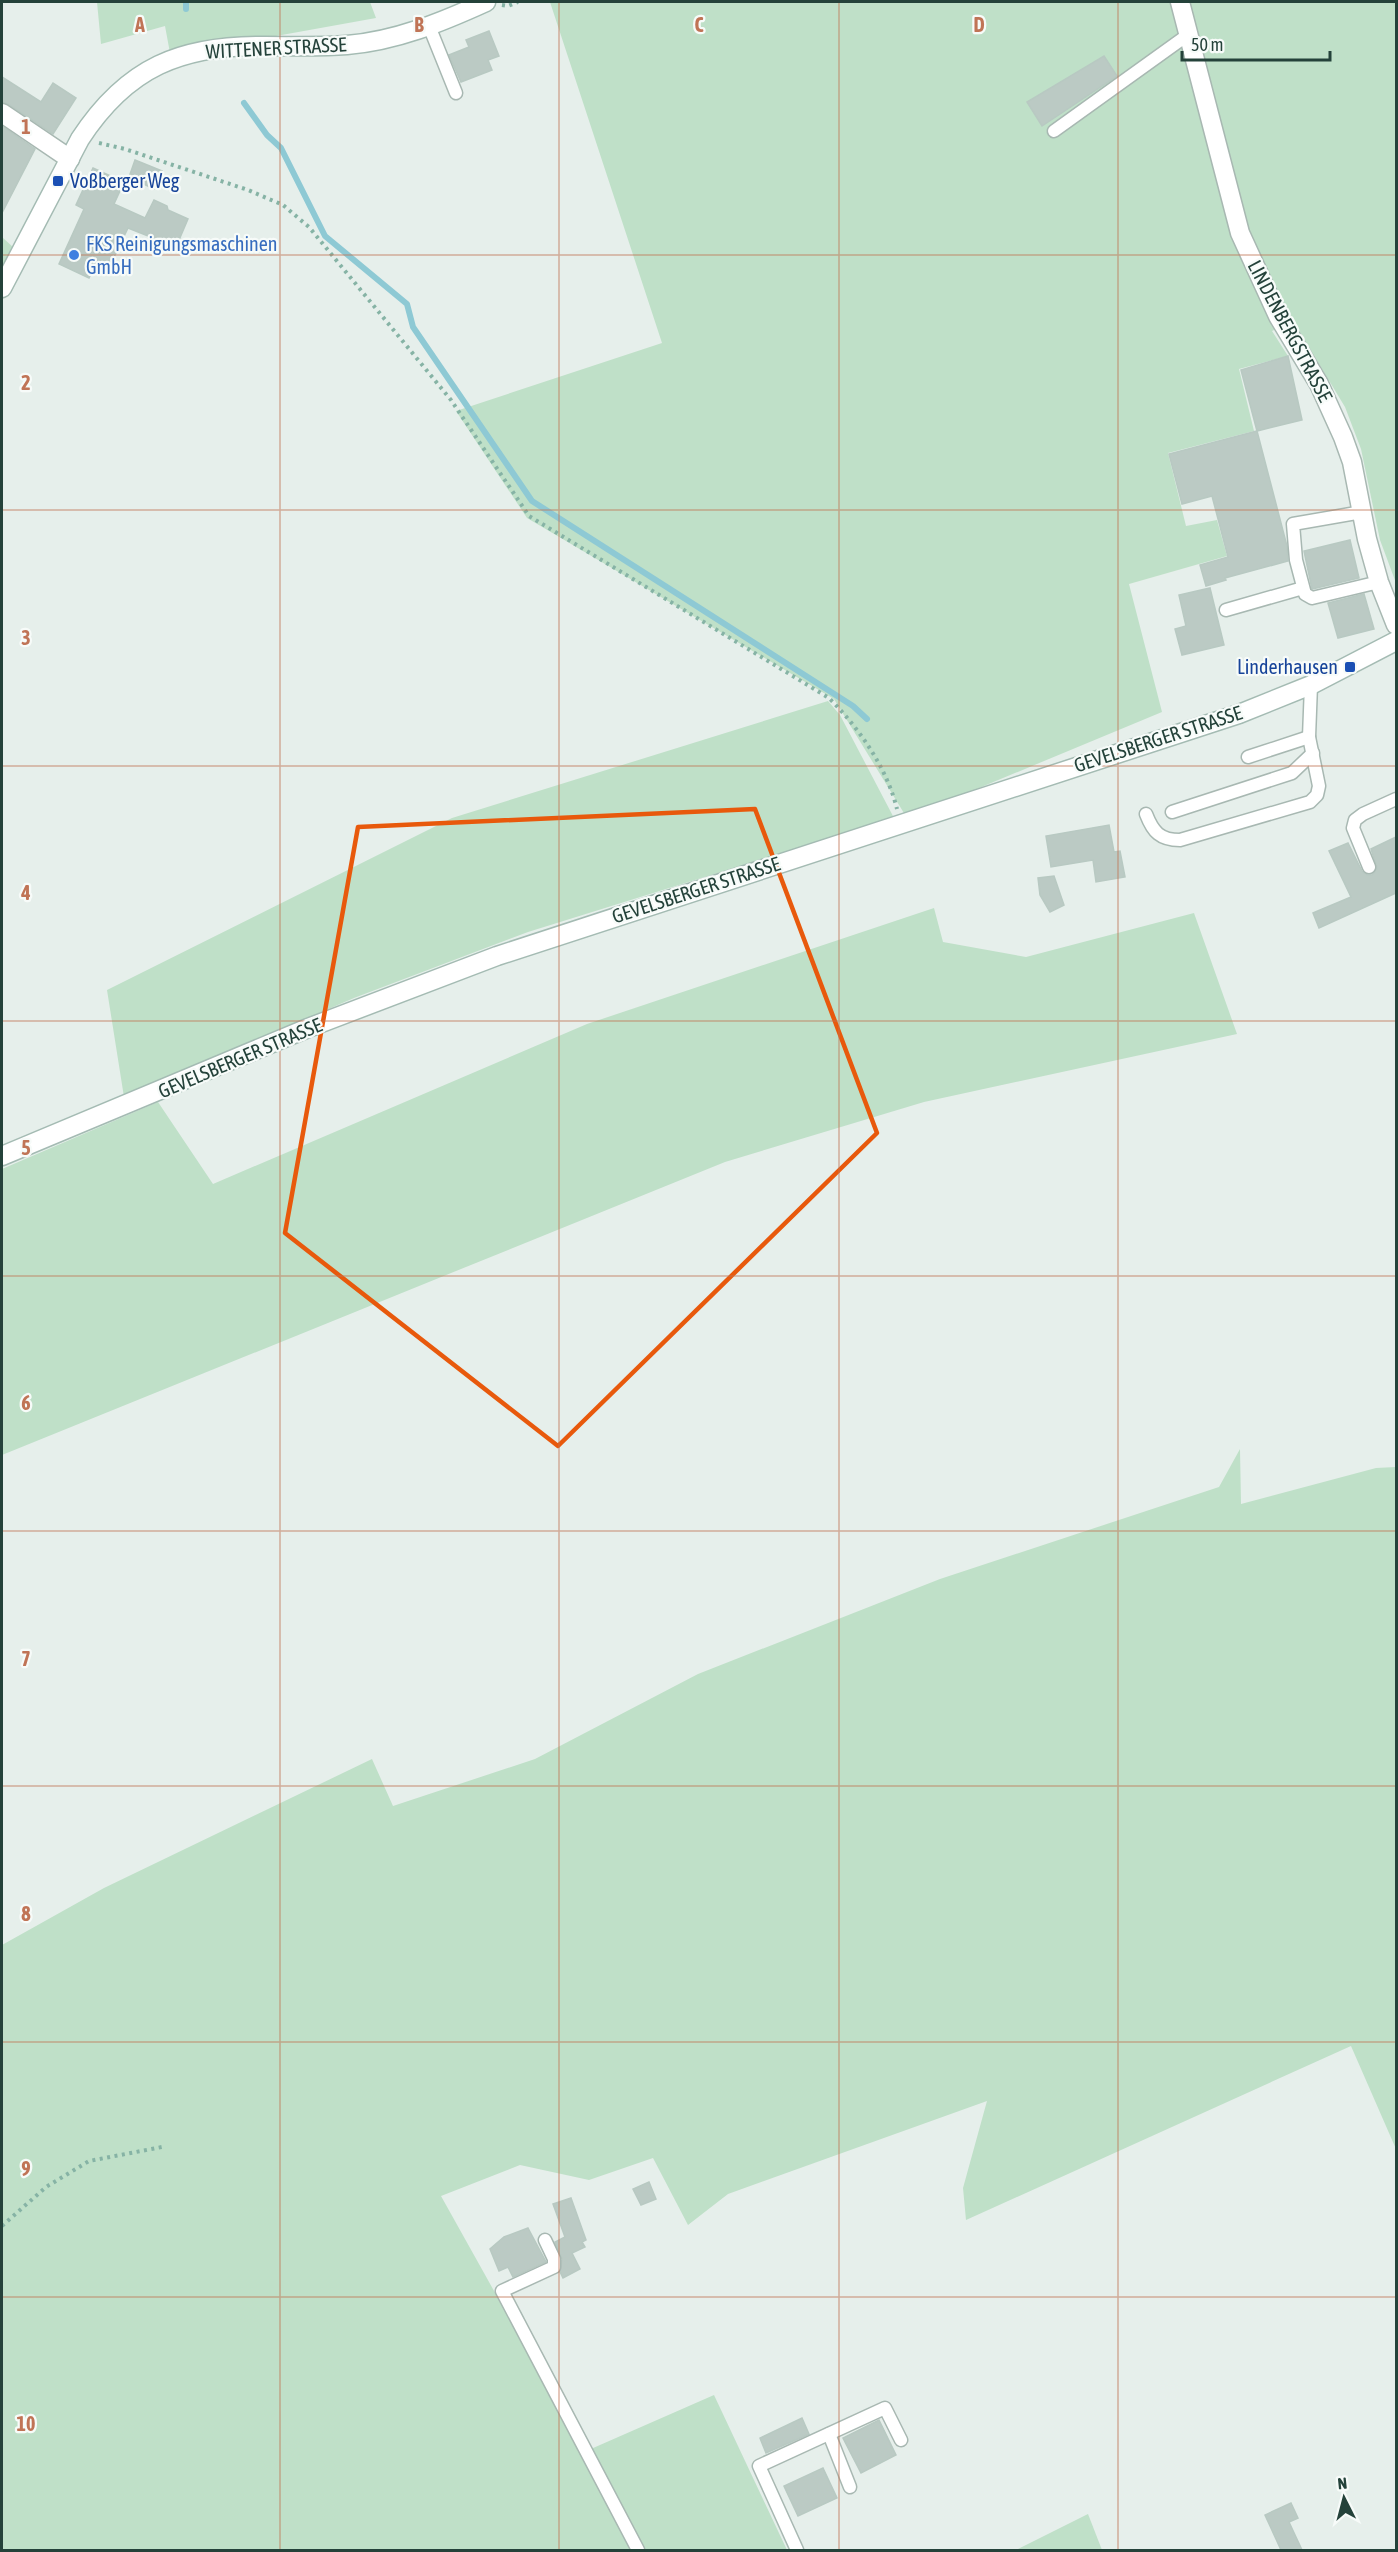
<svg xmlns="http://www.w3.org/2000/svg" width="1398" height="2552" font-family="'Asap Condensed',sans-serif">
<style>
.green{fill:#bfe0c8}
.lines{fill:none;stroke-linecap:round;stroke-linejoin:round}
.stream{stroke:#8ec9d4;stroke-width:6}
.building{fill:#bbcac4;stroke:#b8c9c2;stroke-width:1.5}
.service-casing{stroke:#a8b8b2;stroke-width:15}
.minor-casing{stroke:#a8b8b2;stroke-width:21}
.secondary-casing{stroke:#a4bbb3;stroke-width:21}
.path{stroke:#86b3a5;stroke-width:4;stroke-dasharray:3 4.5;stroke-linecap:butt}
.service{stroke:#fff;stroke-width:12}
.minor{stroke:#fff;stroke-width:18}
.secondary{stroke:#fff;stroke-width:18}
.marked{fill:none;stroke:#e8590c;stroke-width:4.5;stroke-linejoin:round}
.grid{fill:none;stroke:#c07456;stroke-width:1.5;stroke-opacity:0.55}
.transit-dot{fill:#1a4fb4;stroke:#f7fbf9;stroke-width:2}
.shop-dot{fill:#3f7fe0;stroke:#f7fbf9;stroke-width:2}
.labels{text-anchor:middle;stroke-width:4.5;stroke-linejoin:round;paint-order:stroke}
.street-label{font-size:20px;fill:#24423a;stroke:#f7fbf9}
.transit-label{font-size:20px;fill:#164399;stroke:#f7fbf9;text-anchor:start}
.shop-label{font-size:20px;fill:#366cbe;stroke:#f7fbf9;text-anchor:start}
.grid-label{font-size:20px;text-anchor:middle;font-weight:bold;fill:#c07456;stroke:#f7fbf9;stroke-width:4.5;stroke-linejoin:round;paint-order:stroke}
</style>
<rect width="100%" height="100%" fill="#e6efeb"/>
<g class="green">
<polygon points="97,2 370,2 376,18 265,38 210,40 170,53 165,26 101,44"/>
<polygon points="550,2 1396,2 1396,583 1380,540 1361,449 1345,407 1293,321 1272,331 1288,356 1239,369 1254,431 1168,453 1186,526 1217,520 1227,556 1129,584 1162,712 907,818 834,699 527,518 456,411 662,343"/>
<polygon points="2,237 14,248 2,272"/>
<polygon points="828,701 840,715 894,818 528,932 354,998 124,1097 107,990 452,818"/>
<polygon points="934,908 943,942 1026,957 1194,913 1237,1034 924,1102 725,1162 2,1455 2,1169 158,1102 213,1184 587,1024"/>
<polygon points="1240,1449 1241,1504 1376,1468 1396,1467 1396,2149 1351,2046 966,2220 963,2188 987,2101 728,2194 688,2225 653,2158 589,2180 520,2165 441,2196 584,2452 714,2395 787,2550 2,2550 2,1945 104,1888 372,1759 393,1806 535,1759 698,1674 940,1579 1219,1487"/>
<polygon points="1088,2514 1102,2550 1016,2550"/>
</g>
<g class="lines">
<g class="stream">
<polyline points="186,2 186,9"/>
<polyline points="244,103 267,135 281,148 325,236 407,304 413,327 532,501 853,706 867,719"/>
</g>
</g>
<g class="building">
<polygon points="489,31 499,56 488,60 492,70 461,82 449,55 469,47 466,40"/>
<polygon points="1104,56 1117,76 1042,126 1027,102"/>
<polygon points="2,77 41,102 53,83 76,98 53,134 8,104 2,102"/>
<polygon points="2,126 35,149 2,213"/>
<polygon points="135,160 162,171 154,189 129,177"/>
<polygon points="93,168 124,182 114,204 145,218 154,200 167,206 168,210 188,219 176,247 128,228 107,272 95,266 89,278 59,264 84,209 76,205"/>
<polygon points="1288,356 1302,420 1257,431 1241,370"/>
<polygon points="1257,431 1287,546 1288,561 1225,578 1226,580 1206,586 1200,565 1228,557 1212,496 1182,504 1169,454"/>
<polygon points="1350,540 1359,578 1312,589 1304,551"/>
<polygon points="1210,588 1224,645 1182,655 1175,629 1186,626 1179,595"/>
<polygon points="1364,594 1374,629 1338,638 1328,603"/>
<polygon points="1109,825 1114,852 1120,851 1125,877 1096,882 1093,860 1051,867 1046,836"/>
<polygon points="1396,837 1396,893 1319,928 1313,913 1351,897 1329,851 1348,843 1362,871 1367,875 1372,875 1377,868 1371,849"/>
<polygon points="1054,876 1064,905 1050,912 1040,895 1038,878"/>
<polygon points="649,2182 656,2199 641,2205 633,2189"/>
<polygon points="571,2198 586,2240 582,2242 585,2247 572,2253 580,2269 563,2278 560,2272 562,2259 555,2242 565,2237 553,2204"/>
<polygon points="528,2228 546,2262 513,2277 508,2267 499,2271 490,2249 504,2237"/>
<polygon points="802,2418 809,2434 766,2453 760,2438"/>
<polygon points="879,2420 896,2455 861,2473 843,2438"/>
<polygon points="823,2468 837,2498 798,2516 784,2486"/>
<polygon points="1291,2503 1298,2518 1289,2522 1302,2550 1281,2550 1265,2515"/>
</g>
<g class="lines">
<g class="service-casing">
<g id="service">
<polyline points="429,26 456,93"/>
<polyline points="1054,131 1189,34"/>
<polyline points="1362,512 1293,524 1296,560 1305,594 1312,598 1379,582"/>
<polyline points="1226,610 1303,588"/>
<polyline points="1248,757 1309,737"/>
<polyline points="1172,812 1292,773 1313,753"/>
<path d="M1146 814C1153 832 1160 840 1180 840L1310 802 1317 795 1319 786 1309 737 1311 685"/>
<polyline points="1369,867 1353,828 1355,820 1363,814 1396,799"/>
<polyline points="545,2240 554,2259 554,2267 502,2291 638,2550"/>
<polyline points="829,2434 850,2487"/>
<polyline points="797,2550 759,2466 885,2408 901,2440"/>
</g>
</g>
<g class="minor-casing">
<g id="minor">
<polyline points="1180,2 1240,233 1278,316 1319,384 1343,437 1352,462 1367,539 1379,582 1396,625"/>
<polyline points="2,113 70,159"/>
</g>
</g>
<g class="secondary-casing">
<g id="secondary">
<path d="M2 288 80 139C127 67 181 45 265 46 293 46 320 47 347 45 396 41 442 22 486 2"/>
<polyline points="2,1156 308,1028 497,956 1239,714 1311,685 1396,641"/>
</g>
</g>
<g class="path">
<polyline points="502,5 508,6 518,2"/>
<path d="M99 143 125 149 248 190 283 205 309 227 451 400 529 516 829 698C859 728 887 768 897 809"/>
<polyline points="2,2226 46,2187 89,2161 162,2147"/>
</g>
<use href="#service" class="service"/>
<use href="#minor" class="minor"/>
<use href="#secondary" class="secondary"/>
</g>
<path class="marked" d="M755 809 877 1133 558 1446 285 1233 358 827Z"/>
<path class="grid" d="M280 2V2550M559 2V2550M839 2V2550M1118 2V2550M2 255H1396M2 510H1396M2 766H1396M2 1021H1396M2 1276H1396M2 1531H1396M2 1786H1396M2 2042H1396M2 2297H1396"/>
<g class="transit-dot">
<rect x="52" y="175" width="12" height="12" rx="3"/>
<rect x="1344" y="661" width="12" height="12" rx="3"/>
</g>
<circle class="shop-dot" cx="74" cy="255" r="6"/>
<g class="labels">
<g class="street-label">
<text transform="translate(276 48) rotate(-3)" y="7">WITTENER STRASSE</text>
<text transform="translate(1290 331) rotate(62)" y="7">LINDENBERGSTRASSE</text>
<text transform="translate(1158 739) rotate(-18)" y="7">GEVELSBERGER STRASSE</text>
<text transform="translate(696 890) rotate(-18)" y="7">GEVELSBERGER STRASSE</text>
<text transform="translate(240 1058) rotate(-23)" y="7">GEVELSBERGER STRASSE</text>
</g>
<g class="transit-label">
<text x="70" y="188">Voßberger Weg</text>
<text x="1338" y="674" text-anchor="end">Linderhausen</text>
</g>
<g class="shop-label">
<text x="86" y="251">FKS Reinigungsmaschinen<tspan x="86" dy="23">GmbH</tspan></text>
</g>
</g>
<g class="grid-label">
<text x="140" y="32">A</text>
<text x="419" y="32">B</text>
<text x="699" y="32">C</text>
<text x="979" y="32">D</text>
<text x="26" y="134">1</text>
<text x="26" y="390">2</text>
<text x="26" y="645">3</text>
<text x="26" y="900">4</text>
<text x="26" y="1155">5</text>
<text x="26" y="1410">6</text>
<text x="26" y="1666">7</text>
<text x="26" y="1921">8</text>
<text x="26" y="2176">9</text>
<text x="26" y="2431">10</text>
</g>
<rect width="1398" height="2552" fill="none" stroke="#24423a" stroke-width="6"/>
<g transform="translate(1344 2498) rotate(354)" stroke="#f7fbf9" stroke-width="4.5" paint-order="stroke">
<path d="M0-4.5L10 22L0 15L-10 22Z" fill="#24423a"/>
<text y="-9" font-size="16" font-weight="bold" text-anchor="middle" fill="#24423a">N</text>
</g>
<path d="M1182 51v9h148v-9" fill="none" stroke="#24423a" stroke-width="3"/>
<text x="1191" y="51" font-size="18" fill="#24423a" stroke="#f7fbf9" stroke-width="4.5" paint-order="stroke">50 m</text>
</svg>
